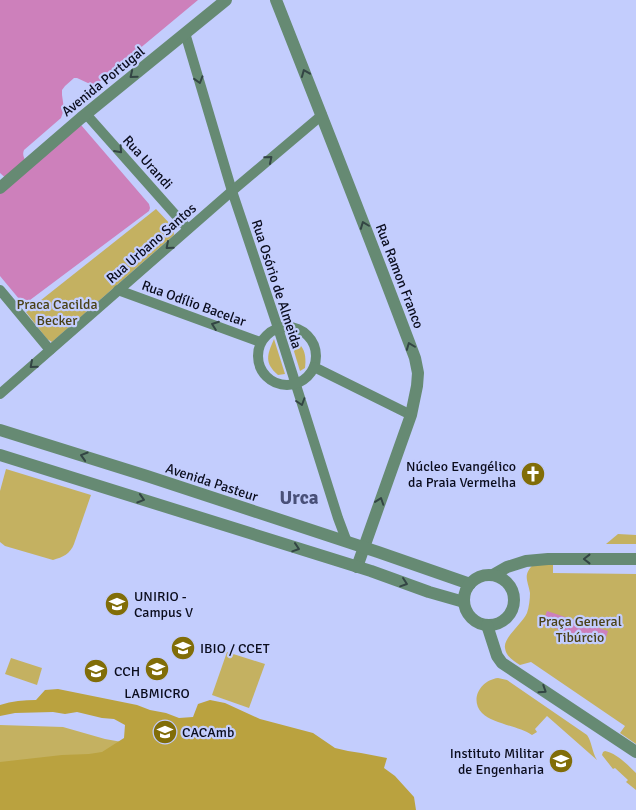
<svg xmlns="http://www.w3.org/2000/svg" width="636" height="810" font-family="Signika,sans-serif">
<style>
.green{fill:#c4b161}
.forest{fill:#baa23f}
.water{fill:#cd80bb}
.lines{fill:none;stroke-linecap:round;stroke-linejoin:round}
.minor{stroke:#668a73;stroke-width:10}
.tertiary{stroke:#668a73;stroke-width:12}
.oneway{stroke:#334544}
.labels{text-anchor:middle;stroke-width:4.5;stroke-linejoin:round;paint-order:stroke}
.street-label{font-size:14px;fill:#0a0c1d;stroke:#c3cdfd}
.park-label{font-size:14px;fill:#4a4117;stroke:#c3cdfd}
.poi-label{font-size:14px;fill:#0a0c1d;stroke:#c3cdfd;text-anchor:start}
.district-label{font-size:19px;font-weight:bold;fill:#495079;stroke:#c3cdfd}
</style>
<rect width="100%" height="100%" fill="#c3cdfd"/>
<g class="green">
<polygon points="156,209 173,227 174,235 52,342 47,339 26,312"/>
<path d="M289 335C302 345 307 350 305 368L300 371Z"/>
<path d="M274 339 285 374 278 375C264 363 267 355 274 339Z"/>
<path d="M6 469 91 495 74 544C70 554 63 557 53 560L5 546 0 542V491Z"/>
<polygon points="618,534 636,535 636,544 606,544"/>
<path d="M534 564 553 565V573L636 574V744L620 733 625 726 531 662 520 665C514 661 506 657 505 648 503 638 522 624 527 613 529 607 530 599 530 593 528 580 522 575 534 564Z"/>
<polygon points="227,652 265,664 249,708 212,695"/>
<polygon points="11,658 42,668 37,685 5,674"/>
<path d="M498 678 507 680 587 735C592 742 592 752 597 760L547 716 535 729 537 732 532 735C519 726 493 724 482 713 469 699 481 680 498 678Z"/>
<polygon points="0,725 63,727 105,739 133,744 0,810"/>
<path d="M605 751C616 753 628 765 636 773V790L626 782 628 780 615 768 613 769 602 755 603 752Z"/>
</g>
<path class="forest" d="M58 689 137 705 150 710 166 713 179 718 193 717 198 704 210 700 225 703 260 719 313 733 335 748 348 751 361 753 387 758 384 768 395 776 414 797 416 810H0V762L62 755 89 754 102 752 124 738 125 725 114 719 102 718 77 712 65 714 53 712 15 713 0 716V705C12 701 24 700 36 700L45 690Z"/>
<g class="water">
<path d="M0 0H198L97 84H90L77 78H74L65 86 62 90V95L64 109 61 118 24 150C22 155 24 158 27 163L81 125 149 204 150 208 149 211 30 300 26 301 20 300 0 276V191L9 181 0 173Z"/>
<polygon points="547,611 608,631 604,644 542,624"/>
</g>
<g class="lines">
<g class="minor">
<polyline points="185,33 232,191 278,328 338,518 347,542"/>
<polyline points="86,114 188,229"/>
<polyline points="0,290 50,350"/>
<polyline points="118,290 260,342"/>
<circle cx="287" cy="356" r="29"/>
<polyline points="314,367 411,415"/>
<polyline points="0,394 232,191 322,115"/>
</g>
<g class="tertiary">
<path d="M276 0C323 119 370 238 415 358L418 373 417 386 411 415 357 567"/>
<polyline points="0,188 81,118 226,0"/>
<polyline points="0,430 147,476 378,552 470,584"/>
<polyline points="0,455 371,571 429,592 464,602"/>
<polyline points="493,575 507,567 526,561 548,559 636,559"/>
<circle cx="489" cy="600" r="25"/>
<polyline points="487,625 497,656 502,663 636,752"/>
</g>
</g>
<defs><path id="oneway-chevron" d="M-2-3.5L2.5 0L-2 3.5" fill="none" stroke-width="1.6" stroke-linecap="round" stroke-linejoin="round" transform="scale(1.25)"/></defs>
<g class="oneway">
<use href="#oneway-chevron" transform="translate(305 73) rotate(-112)"/>
<use href="#oneway-chevron" transform="translate(133 75) rotate(141)"/>
<use href="#oneway-chevron" transform="translate(199 80) rotate(73)"/>
<use href="#oneway-chevron" transform="translate(119 150) rotate(48)"/>
<use href="#oneway-chevron" transform="translate(269 159) rotate(-40)"/>
<use href="#oneway-chevron" transform="translate(364 225) rotate(-111)"/>
<use href="#oneway-chevron" transform="translate(169 246) rotate(139)"/>
<use href="#oneway-chevron" transform="translate(215 325) rotate(-160)"/>
<use href="#oneway-chevron" transform="translate(410 346) rotate(-111)"/>
<use href="#oneway-chevron" transform="translate(33 365) rotate(139)"/>
<use href="#oneway-chevron" transform="translate(301 402) rotate(72)"/>
<use href="#oneway-chevron" transform="translate(84 456) rotate(-163)"/>
<use href="#oneway-chevron" transform="translate(141 499) rotate(17)"/>
<use href="#oneway-chevron" transform="translate(380 501) rotate(-71)"/>
<use href="#oneway-chevron" transform="translate(296 548) rotate(18)"/>
<use href="#oneway-chevron" transform="translate(587 559) rotate(180)"/>
<use href="#oneway-chevron" transform="translate(404 583) rotate(19)"/>
<use href="#oneway-chevron" transform="translate(543 690) rotate(33)"/>
</g>
<defs>
<g id="church-disc" transform="scale(1.25)"><circle r="9.5" fill="#816d08" stroke="#c3cdfd"/><path d="M-1.2-6h2.4v3.5h3.3v2.4h-3.3V6h-2.4V-.1h-3.3v-2.4h3.3Z" fill="#fff"/></g>
<g id="university-disc" transform="scale(1.25)"><circle r="9.5" fill="#816d08" stroke="#c3cdfd"/><path d="M0-5L7-2L0 1L-7-2ZM-4 1L0 2.5L4 1V4Q0 6-4 4Z" fill="#fff"/></g>
</defs>
<g fill-rule="evenodd">
<use href="#church-disc" x="533" y="474"/>
<use href="#university-disc" x="117" y="604"/>
<use href="#university-disc" x="183" y="648"/>
<use href="#university-disc" x="157" y="669"/>
<use href="#university-disc" x="96" y="671"/>
<use href="#university-disc" x="165" y="732"/>
<use href="#university-disc" x="561" y="761"/>
</g>
<g class="labels">
<g class="street-label">
<text transform="translate(103 81) rotate(-39)" y="5">Avenida Portugal</text>
<text transform="translate(148 162) rotate(48)" y="5">Rua Urandi</text>
<text transform="translate(151 243) rotate(-41)" y="5">Rua Urbano Santos</text>
<text transform="translate(400 276) rotate(69)" y="5">Rua Ramon Franco</text>
<text transform="translate(277 284) rotate(72)" y="5">Rua Osório de Almeida</text>
<text transform="translate(194 303) rotate(20)" y="5">Rua Odílio Bacelar</text>
<text transform="translate(212 482) rotate(18)" y="5">Avenida Pasteur</text>
</g>
<g class="park-label">
<text x="57" y="309">Praca Cacilda<tspan x="57" dy="16">Becker</tspan></text>
<text x="580" y="626">Praça General<tspan x="580" dy="16">Tibúrcio</tspan></text>
</g>
<g class="poi-label">
<text x="516" y="471" text-anchor="end">Núcleo Evangélico<tspan x="516" dy="16">da Praia Vermelha</tspan></text>
<text x="134" y="601">UNIRIO -<tspan x="134" dy="16">Campus V</tspan></text>
<text x="200" y="653">IBIO / CCET</text>
<text x="114" y="676">CCH</text>
<text x="157" y="698" text-anchor="middle">LABMICRO</text>
<text x="182" y="737">CACAmb</text>
<text x="544" y="758" text-anchor="end">Instituto Militar<tspan x="544" dy="16">de Engenharia</tspan></text>
</g>
<g class="district-label">
<text x="299" y="504">Urca</text>
</g>
</g>
</svg>
